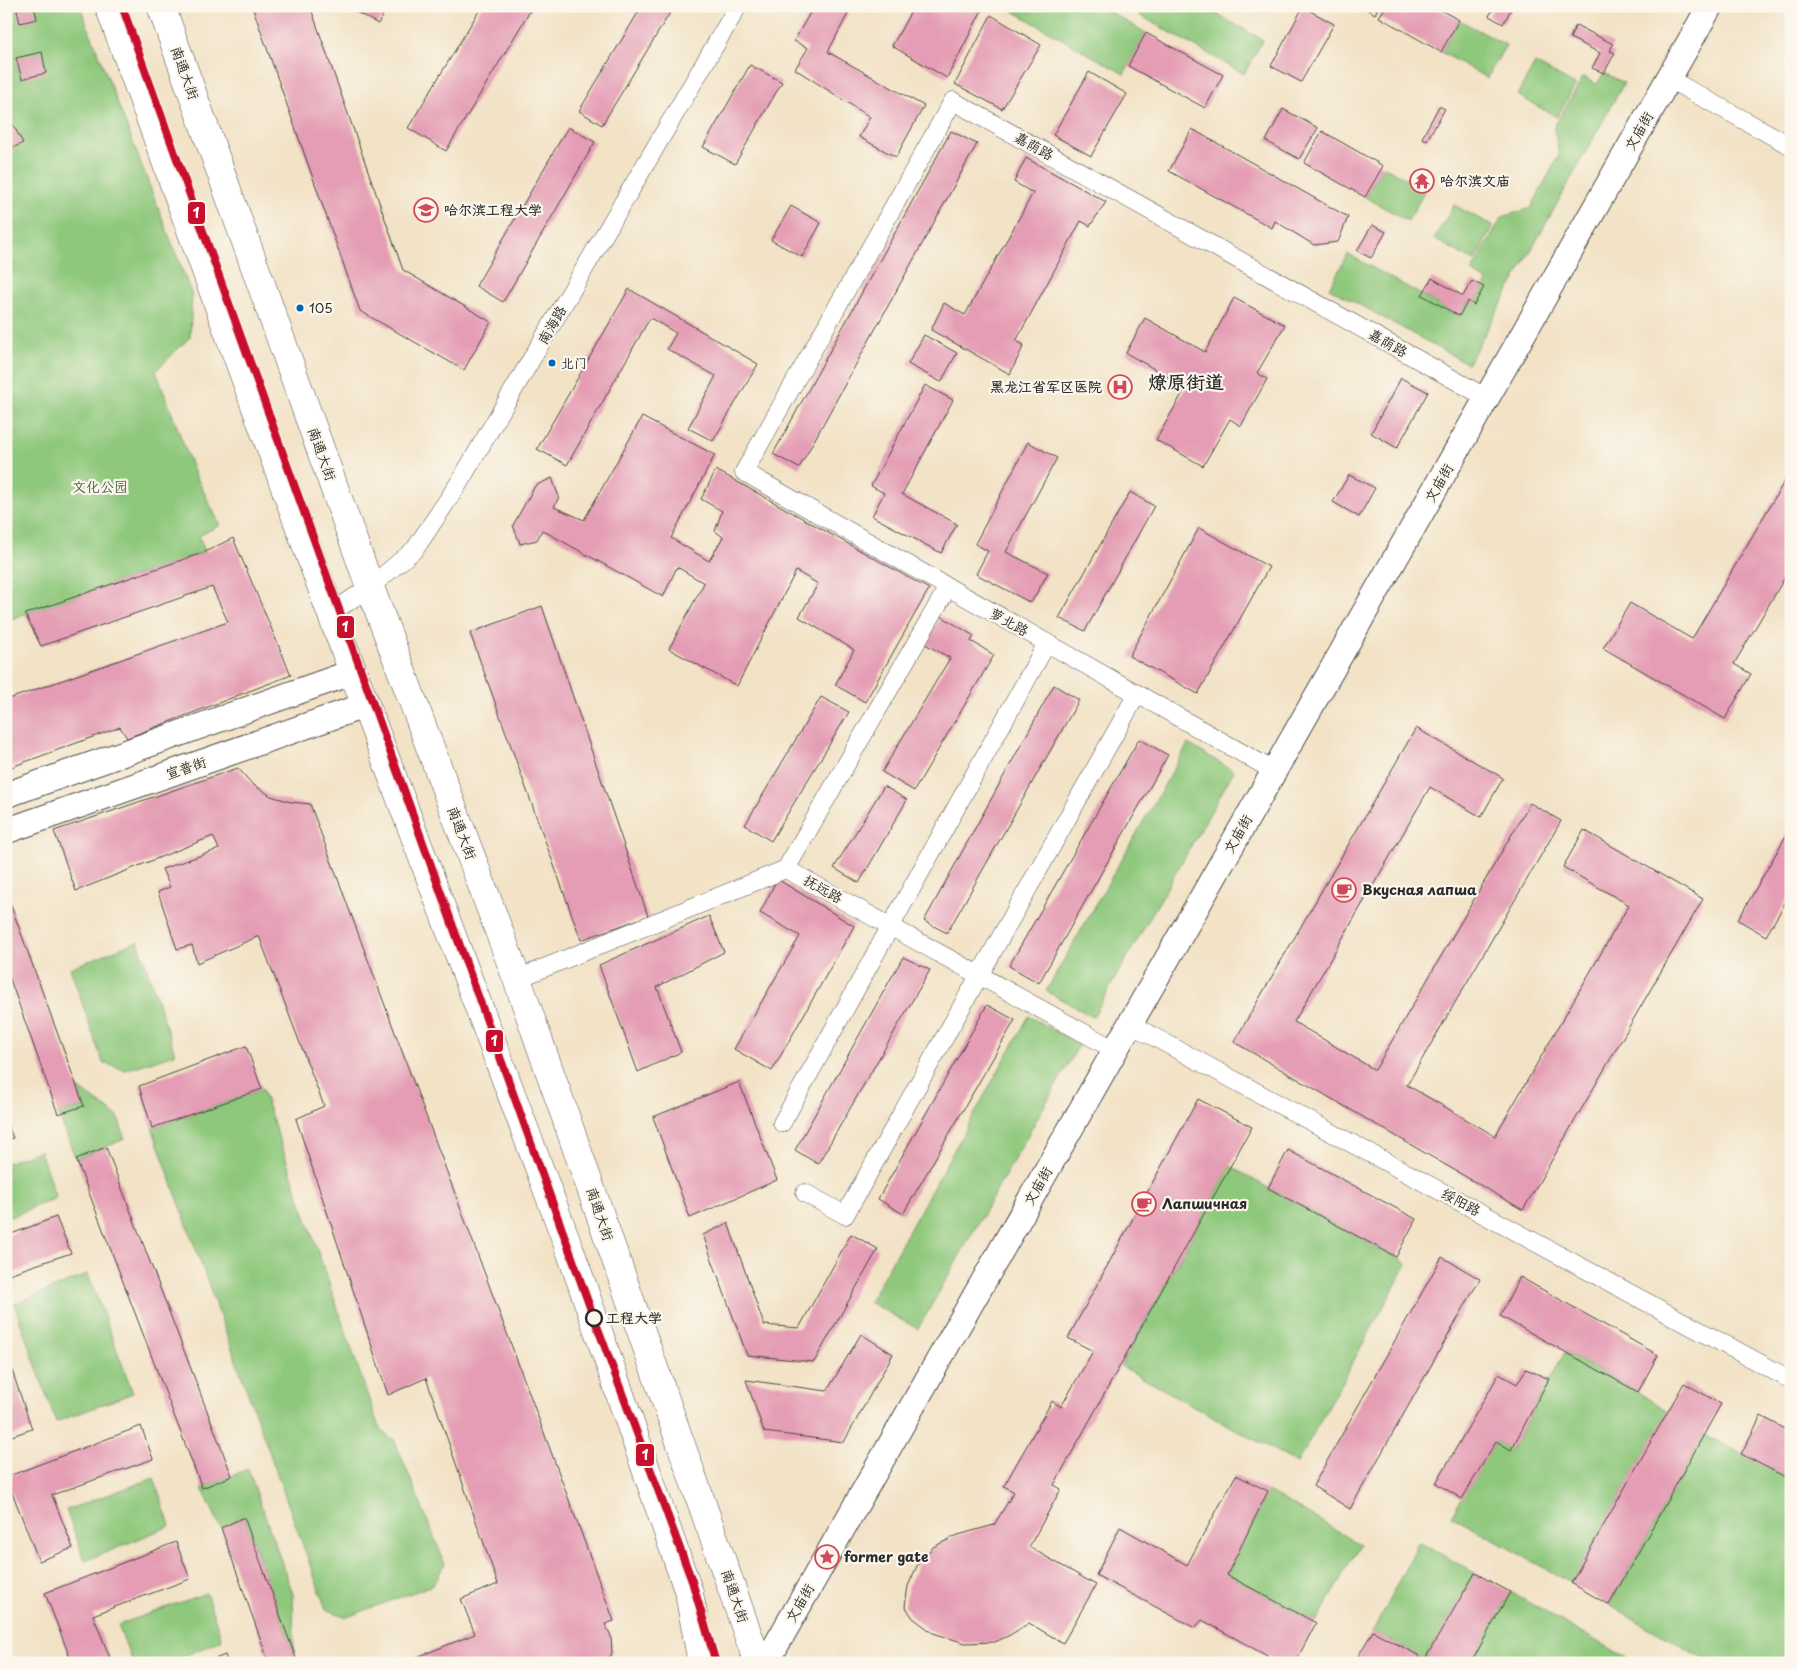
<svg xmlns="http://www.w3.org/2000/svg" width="1797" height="1669" font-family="'Playpen Sans','LXGW WenKai TC',sans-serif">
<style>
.green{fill:#8ec87c;stroke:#5c7a54}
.building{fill:#e49db4}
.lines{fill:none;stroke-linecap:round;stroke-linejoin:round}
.street-casing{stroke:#494642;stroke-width:19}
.secondary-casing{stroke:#494642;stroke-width:27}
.highway-casing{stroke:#494642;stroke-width:29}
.street{stroke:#fff;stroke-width:18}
.secondary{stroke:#fff;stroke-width:25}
.highway{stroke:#fff;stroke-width:28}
.metro-1-casing{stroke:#fbf7ec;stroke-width:11}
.metro-1{stroke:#c8102e;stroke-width:8}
.bus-dot{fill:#0065bd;stroke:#fbf7ec;stroke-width:2}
.stop-dot{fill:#fbf7ec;stroke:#2b2b2b;stroke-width:2.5}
.labels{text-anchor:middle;stroke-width:4.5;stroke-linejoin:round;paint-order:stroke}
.bus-label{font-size:13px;fill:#2b2b2b;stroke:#fbf7ec;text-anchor:start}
.street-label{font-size:14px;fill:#2b2b2b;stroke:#fbf7ec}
.poi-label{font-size:14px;font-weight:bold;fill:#2b2b2b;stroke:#fbf7ec;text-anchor:start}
.park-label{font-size:14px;fill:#495a43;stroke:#fbf7ec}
.stop-label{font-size:14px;font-weight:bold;fill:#2b2b2b;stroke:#fbf7ec;text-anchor:start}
.district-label{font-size:19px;font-weight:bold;fill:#2b2b2b;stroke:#fbf7ec}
.line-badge{stroke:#fbf7ec;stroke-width:2}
.badge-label{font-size:14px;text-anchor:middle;font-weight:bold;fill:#fff}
</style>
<rect width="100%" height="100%" fill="#fbf7ec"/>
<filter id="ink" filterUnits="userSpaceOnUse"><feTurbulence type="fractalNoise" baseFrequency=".02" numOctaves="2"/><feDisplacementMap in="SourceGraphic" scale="10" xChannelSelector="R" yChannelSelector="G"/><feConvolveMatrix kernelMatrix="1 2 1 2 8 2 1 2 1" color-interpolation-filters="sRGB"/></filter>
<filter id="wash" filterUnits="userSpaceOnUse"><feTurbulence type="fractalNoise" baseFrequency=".0096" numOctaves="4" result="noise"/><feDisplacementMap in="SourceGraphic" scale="20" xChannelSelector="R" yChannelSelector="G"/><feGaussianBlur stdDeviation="1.12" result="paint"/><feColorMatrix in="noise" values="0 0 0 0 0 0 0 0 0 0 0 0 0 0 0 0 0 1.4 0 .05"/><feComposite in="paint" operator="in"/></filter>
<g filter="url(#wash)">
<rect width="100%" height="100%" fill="#f2e2c6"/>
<g class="green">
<polygon points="6,6 80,6 192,295 190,337 156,371 194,472 220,525 199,536 205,552 6,621"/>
<polygon points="1016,6 1100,6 1146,33 1124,74 1013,11"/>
<polygon points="1145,6 1202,6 1263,40 1244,74 1139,15"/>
<polygon points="1459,20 1506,45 1487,78 1441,52"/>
<polygon points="1535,63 1575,85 1557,117 1517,95"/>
<polygon points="1604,73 1624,83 1468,364 1329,288 1348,254 1459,316 1468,301 1474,304 1487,281 1471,272 1502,217 1531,208 1559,155 1554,127 1583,77 1597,84"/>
<polygon points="1383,166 1426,189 1408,221 1365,197"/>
<polygon points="1454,205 1493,226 1474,261 1434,239"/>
<polygon points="1188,744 1234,771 1093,1017 1046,991"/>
<polygon points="138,941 175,1054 125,1070 103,1063 70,968"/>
<polygon points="1029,1016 1079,1045 918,1329 869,1302"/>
<polygon points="77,1087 118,1117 125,1139 76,1159 58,1114 84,1106"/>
<polygon points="262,1089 375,1417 381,1431 395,1441 445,1564 433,1585 347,1617 326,1609 152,1128"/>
<polygon points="40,1151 56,1198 6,1219 6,1163"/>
<polygon points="1230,1166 1268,1188 1396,1257 1407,1264 1297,1463 1121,1366"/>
<polygon points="88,1274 133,1393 56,1422 14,1304"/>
<polygon points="1565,1352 1638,1392 1668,1412 1571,1583 1451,1516 1496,1441 1512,1449"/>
<polygon points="1704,1434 1791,1480 1791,1663 1712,1663 1609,1605"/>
<polygon points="248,1469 293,1594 294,1653 244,1517 221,1528 202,1488"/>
<polygon points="154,1478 170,1526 85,1561 66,1510"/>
<polygon points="1268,1491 1360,1544 1316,1623 1227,1575"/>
<polygon points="1419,1542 1475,1573 1425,1659 1373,1631"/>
<polygon points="1510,1592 1635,1663 1471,1663"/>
<polygon points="206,1593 222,1640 168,1663 133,1663 118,1625"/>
</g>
<g id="blocks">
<g class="building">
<polygon points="16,6 34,6 37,19 20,23"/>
<polygon points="252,6 310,6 403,270 491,322 464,370 360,311"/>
<polygon points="350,6 388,6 378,24 349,8"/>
<polygon points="482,6 533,6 446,151 408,128"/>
<polygon points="642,6 674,6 602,125 579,111"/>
<polygon points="814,6 852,6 828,52 924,106 896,157 859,137 870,117 795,69 808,48 794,41"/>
<polygon points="914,6 974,6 982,10 947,78 892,46"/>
<polygon points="1361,6 1379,6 1375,14"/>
<polygon points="1386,6 1433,6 1459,20 1441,52 1379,17"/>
<polygon points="1495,6 1513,6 1503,24 1489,16"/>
<polygon points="1303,7 1334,24 1301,82 1271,66"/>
<polygon points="991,15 1041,45 1002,109 955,84"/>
<polygon points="1576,25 1613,44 1610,51 1615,53 1604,73 1592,68 1600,53 1570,38"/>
<polygon points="1146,33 1223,75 1205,108 1128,66"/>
<polygon points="42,52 46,73 22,79 16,58"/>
<polygon points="750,65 782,82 735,164 703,147"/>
<polygon points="1089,72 1127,94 1091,156 1053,135"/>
<polygon points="1439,106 1445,109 1427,140 1422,138"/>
<polygon points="1283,109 1318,128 1299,159 1266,141"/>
<polygon points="6,112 23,143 6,151"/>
<polygon points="568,127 595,142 503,302 476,286"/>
<polygon points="1192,129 1348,217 1338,242 1314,245 1275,221 1272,228 1169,171"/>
<polygon points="951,131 977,144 799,468 773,454"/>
<polygon points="1322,131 1383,166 1365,197 1304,163"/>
<polygon points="1026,158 1106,202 1090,226 1081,221 1016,341 1024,345 1010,374 931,330 944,303 965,315 1033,193 1014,182"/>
<polygon points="791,206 821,223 802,257 771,240"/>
<polygon points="1372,225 1386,232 1371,258 1357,251"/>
<polygon points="1432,278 1463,296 1472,281 1484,287 1474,305 1468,301 1459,316 1422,295"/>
<polygon points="629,289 758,364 713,441 688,428 716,376 667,349 676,333 650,318 567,465 537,449"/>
<polygon points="1234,298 1285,325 1257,373 1267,379 1241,426 1230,419 1203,466 1156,440 1186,387 1126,353 1145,318 1205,352"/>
<polygon points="924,335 957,353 941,382 908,364"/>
<polygon points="1401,378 1428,392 1397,448 1371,433"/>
<polygon points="925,385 953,400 902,494 957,524 941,553 872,516 884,493 871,486"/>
<polygon points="642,417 715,455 671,538 709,561 723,537 715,531 722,511 701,499 716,470 929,589 865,702 835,685 854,650 799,617 818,584 796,571 737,686 669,649 704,583 677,567 663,597 542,530 537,540 520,544 513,525 535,486 552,478 559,497 554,507 584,520"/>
<polygon points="1028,442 1057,458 1006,552 1048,573 1031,603 976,574 988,551 975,544"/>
<polygon points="1791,470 1791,567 1734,664 1751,674 1725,719 1603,648 1630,603 1692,639"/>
<polygon points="1349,475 1375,488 1359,517 1333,502"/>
<polygon points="1130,492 1154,506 1085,631 1059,618"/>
<polygon points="1199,528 1269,567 1198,694 1129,656"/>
<polygon points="233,538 291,675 127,738 120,727 6,769 6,700 228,622 212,587 41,646 25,614 205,552"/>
<polygon points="542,606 648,916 581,940 470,633"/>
<polygon points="941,616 974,636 971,641 994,655 914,791 882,772 950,658 925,644"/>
<polygon points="1054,685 1079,700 947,933 924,921"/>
<polygon points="821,697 849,712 771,841 745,825"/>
<polygon points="1416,728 1503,778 1481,817 1430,787 1294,1022 1375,1070 1530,803 1561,821 1407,1085 1495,1136 1629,905 1563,867 1584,830 1703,899 1523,1210 1234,1042"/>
<polygon points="1139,739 1168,755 1039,983 1009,966"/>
<polygon points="238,768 252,784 271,796 291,802 310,804 614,1621 605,1624 611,1636 612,1653 607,1663 402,1663 475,1634 461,1599 498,1584 426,1378 388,1395 296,1119 324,1106 259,936 197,963 192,945 177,949 158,892 170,887 162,869 219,849 213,836 76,891 54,831"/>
<polygon points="884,786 907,800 859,883 834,868"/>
<polygon points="1791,827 1791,893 1766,936 1738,920"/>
<polygon points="777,879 854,926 772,1071 734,1049 800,936 760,913"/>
<polygon points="6,892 84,1106 58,1114 6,968"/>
<polygon points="709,916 724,952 657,987 681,1052 638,1072 599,965"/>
<polygon points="903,957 930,970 818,1164 795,1150"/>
<polygon points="987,1005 1015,1020 903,1214 878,1199"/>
<polygon points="246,1046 262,1089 152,1128 139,1086"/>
<polygon points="739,1082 777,1180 690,1218 653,1117"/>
<polygon points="1198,1099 1252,1127 1054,1485 1061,1489 1029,1547 1096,1585 1063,1643 1029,1623 1010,1635 995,1642 965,1643 933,1633 913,1618 905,1606 908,1586 917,1566 933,1547 958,1535 994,1525 1014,1492 1004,1486 1052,1401 1061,1407 1093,1351 1068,1338"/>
<polygon points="6,1121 13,1138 6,1141"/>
<polygon points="106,1147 232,1476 202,1488 76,1159"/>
<polygon points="1288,1150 1416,1219 1396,1257 1268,1188"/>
<polygon points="56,1217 71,1253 6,1275 6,1236"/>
<polygon points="728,1223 764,1325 799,1328 851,1234 878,1249 814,1362 747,1355 703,1235"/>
<polygon points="1442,1257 1480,1279 1350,1509 1313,1486"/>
<polygon points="1520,1277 1658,1355 1638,1392 1500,1316"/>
<polygon points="861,1334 893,1354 844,1442 764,1432 746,1380 827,1391"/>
<polygon points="6,1353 32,1429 6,1438"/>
<polygon points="1526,1369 1549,1379 1511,1450 1496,1441 1462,1499 1436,1483 1499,1374 1517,1384"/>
<polygon points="1684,1383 1721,1404 1609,1605 1571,1583"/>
<polygon points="1761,1416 1791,1432 1791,1480 1741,1454"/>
<polygon points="141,1426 153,1459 52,1495 73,1548 39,1561 6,1477"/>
<polygon points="1236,1475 1268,1491 1227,1575 1316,1623 1295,1663 1280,1663 1202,1620 1195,1628 1096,1575 1120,1527 1187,1565"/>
<polygon points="244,1517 294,1653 298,1663 269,1663 221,1528"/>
<polygon points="176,1542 190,1579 93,1615 112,1663 72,1663 45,1593"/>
<polygon points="1475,1573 1510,1592 1471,1663 1354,1663 1373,1631 1425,1659"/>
<polygon points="225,1655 228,1663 205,1663"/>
</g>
</g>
</g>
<g filter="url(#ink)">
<use href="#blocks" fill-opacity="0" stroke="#494642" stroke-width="1"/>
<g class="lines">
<g class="street-casing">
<g id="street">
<polyline points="1669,79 1791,146"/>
<polyline points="331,613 370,587 415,549 459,483 738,6"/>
<polyline points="1274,771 744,472 953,101 1487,398"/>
<polyline points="786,869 948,587"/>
<polyline points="517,979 786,869 1115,1050"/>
<polyline points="1130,1024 1791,1380"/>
<polyline points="782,1123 1047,643"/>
<polyline points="805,1193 845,1215 1137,694"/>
</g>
</g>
<g class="secondary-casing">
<g id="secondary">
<polyline points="6,795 353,672"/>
<polyline points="6,831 366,705"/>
<polyline points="766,1663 1710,6"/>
</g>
</g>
<g class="highway-casing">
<g id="highway">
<polyline points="109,6 331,613 571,1253 689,1593 702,1663"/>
<polyline points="161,6 370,587 517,979 758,1663"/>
</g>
</g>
<use href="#street" class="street"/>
<use href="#secondary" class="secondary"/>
<use href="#highway" class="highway"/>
<g class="metro-1-casing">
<polyline id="metro-1" points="122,6 587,1299 692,1581 716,1663"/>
</g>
<use href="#metro-1" class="metro-1"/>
</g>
</g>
<defs>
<g id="temple-ring" transform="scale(1.25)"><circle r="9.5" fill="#fbf7ec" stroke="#d1495b" stroke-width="1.5"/><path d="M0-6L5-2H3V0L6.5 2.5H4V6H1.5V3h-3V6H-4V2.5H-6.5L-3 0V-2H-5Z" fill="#d1495b"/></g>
<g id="university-ring" transform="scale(1.25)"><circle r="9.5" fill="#fbf7ec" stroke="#d1495b" stroke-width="1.5"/><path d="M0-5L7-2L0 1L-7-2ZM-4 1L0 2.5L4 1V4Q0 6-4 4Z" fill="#d1495b"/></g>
<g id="hospital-ring" transform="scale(1.25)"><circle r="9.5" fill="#fbf7ec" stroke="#d1495b" stroke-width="1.5"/><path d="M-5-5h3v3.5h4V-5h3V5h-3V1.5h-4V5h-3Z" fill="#d1495b"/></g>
<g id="cafe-ring" transform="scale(1.25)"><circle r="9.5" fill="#fbf7ec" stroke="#d1495b" stroke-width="1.5"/><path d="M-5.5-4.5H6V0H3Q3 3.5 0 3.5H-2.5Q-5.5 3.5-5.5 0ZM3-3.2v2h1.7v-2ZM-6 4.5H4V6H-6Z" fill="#d1495b"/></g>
<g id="sight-ring" transform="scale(1.25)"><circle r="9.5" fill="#fbf7ec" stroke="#d1495b" stroke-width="1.5"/><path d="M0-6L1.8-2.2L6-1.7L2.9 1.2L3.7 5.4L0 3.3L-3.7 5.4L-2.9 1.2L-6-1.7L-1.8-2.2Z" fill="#d1495b"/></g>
</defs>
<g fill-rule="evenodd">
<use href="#temple-ring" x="1422" y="181"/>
<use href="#university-ring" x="426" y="210"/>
<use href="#hospital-ring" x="1120" y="387"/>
<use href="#cafe-ring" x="1344" y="890"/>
<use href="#cafe-ring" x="1144" y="1204"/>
<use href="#sight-ring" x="827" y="1557"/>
</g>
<g class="bus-dot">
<circle cx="300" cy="308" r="4.5"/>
<circle cx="552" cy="363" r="4.5"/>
</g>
<circle class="stop-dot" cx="594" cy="1318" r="8"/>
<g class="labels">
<g class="bus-label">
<text x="309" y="313">105</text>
<text x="561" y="368">北门</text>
</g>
<g class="street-label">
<text transform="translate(185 73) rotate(70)" y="5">南通大街</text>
<text transform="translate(1639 131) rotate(-60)" y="5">文庙街</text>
<text transform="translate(1034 146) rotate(29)" y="5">嘉荫路</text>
<text transform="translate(552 325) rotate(-60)" y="5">南海路</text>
<text transform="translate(1388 343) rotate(29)" y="5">嘉荫路</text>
<text transform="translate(322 454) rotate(70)" y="5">南通大街</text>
<text transform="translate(1439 483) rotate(-60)" y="5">文庙街</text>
<text transform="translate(1009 622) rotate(29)" y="5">萝北路</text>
<text transform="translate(186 768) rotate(-19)" y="5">宣普街</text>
<text transform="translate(462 833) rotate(69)" y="5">南通大街</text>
<text transform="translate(1238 834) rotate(-60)" y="5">文庙街</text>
<text transform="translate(823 889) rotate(29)" y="5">抚远路</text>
<text transform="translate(1038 1186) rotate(-60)" y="5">文庙街</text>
<text transform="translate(1461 1202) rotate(28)" y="5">绥阳路</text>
<text transform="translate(600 1214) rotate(71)" y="5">南通大街</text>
<text transform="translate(735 1596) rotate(71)" y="5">南通大街</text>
<text transform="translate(800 1603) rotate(-60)" y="5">文庙街</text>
</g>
<g class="poi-label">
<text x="1440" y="186">哈尔滨文庙</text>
<text x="444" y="215">哈尔滨工程大学</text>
<text x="1102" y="392" text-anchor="end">黑龙江省军区医院</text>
<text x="1362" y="895">Вкусная лапша</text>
<text x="1162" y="1209">Лапшичная</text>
<text x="844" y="1562">former gate</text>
</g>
<g class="park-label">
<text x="100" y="492">文化公园</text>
</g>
<g class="stop-label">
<text x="606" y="1323">工程大学</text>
</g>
<g class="district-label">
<text x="1186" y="389">燎原街道</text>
</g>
</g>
<g class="line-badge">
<rect x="187" y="201" width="19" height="24" rx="5" fill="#c8102e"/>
<rect x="336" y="615" width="19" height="24" rx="5" fill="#c8102e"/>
<rect x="485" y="1029" width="19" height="24" rx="5" fill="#c8102e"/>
<rect x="635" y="1443" width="20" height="24" rx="5" fill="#c8102e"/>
</g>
<g class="badge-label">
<text x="196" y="218">1</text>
<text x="345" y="632">1</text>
<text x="494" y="1046">1</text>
<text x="645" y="1460">1</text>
</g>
<rect width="1797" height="1669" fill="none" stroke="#fbf7ec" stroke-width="25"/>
</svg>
